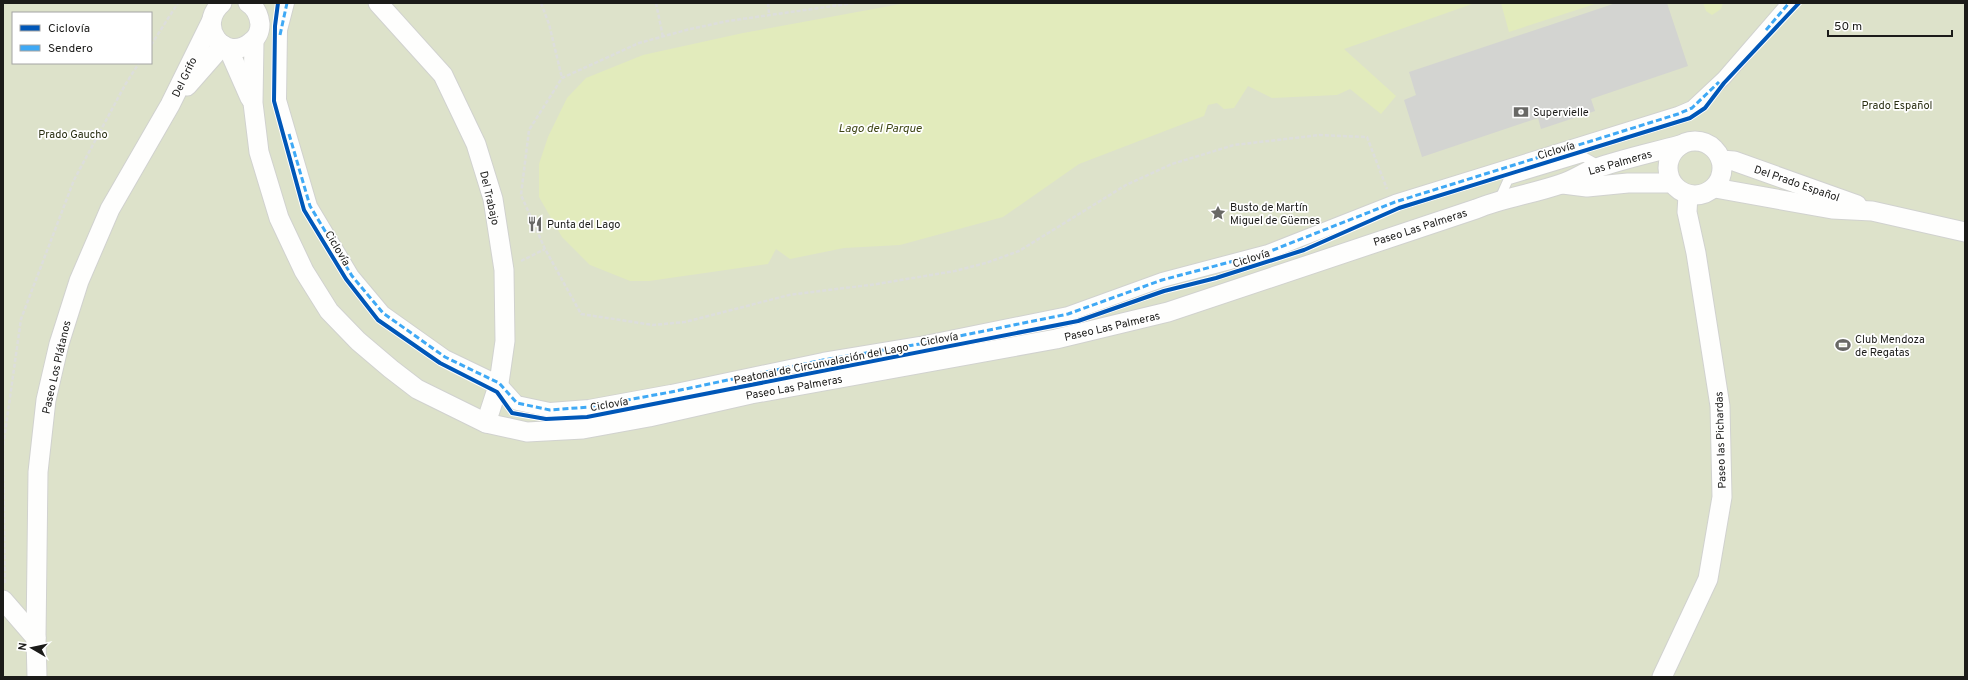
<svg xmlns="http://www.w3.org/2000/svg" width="1968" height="680" font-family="Overpass,sans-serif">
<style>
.green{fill:#dde2ca;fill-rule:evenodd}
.water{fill:#e2ebbc}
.building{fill:#d3d4d1}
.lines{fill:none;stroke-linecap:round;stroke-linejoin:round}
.service-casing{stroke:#d1d2cf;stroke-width:11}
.pedestrian-casing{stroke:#d1d2cf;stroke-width:16}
.minor-casing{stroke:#d1d2cf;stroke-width:21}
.path{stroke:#dddedc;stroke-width:2.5;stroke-dasharray:4 2;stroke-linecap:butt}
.service{stroke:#fefefd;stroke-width:9}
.pedestrian{stroke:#fefefd;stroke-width:14}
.minor{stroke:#fefefd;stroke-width:19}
.quiet{stroke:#3fa9f5;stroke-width:3;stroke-dasharray:6 3;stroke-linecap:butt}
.cycleway-casing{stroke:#fff;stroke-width:6}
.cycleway{stroke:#0057b8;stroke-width:4}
.labels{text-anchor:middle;stroke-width:3.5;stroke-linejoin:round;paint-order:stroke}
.street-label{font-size:11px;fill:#1b1b19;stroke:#fff}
.park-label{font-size:11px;fill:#292e11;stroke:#fff}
.poi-label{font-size:11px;fill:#1b1b19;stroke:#fff;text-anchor:start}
.water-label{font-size:12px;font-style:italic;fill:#3d4413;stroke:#fff}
</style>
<rect width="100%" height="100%" fill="#f6f7f3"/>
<path class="green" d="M3 3H1965V677H3ZM13 13H151V63H13Z"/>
<g class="water">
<polygon points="906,3 1475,3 1344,49 1396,96 1381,114 1350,89 1337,95 1272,98 1248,86 1234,108 1224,109 1217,103 1208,105 1204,116 1079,164 1003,217 900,245 844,248 790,259 776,249 768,264 649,281 630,281 590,265 562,237 539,197 539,164 548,137 567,98 586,78 643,55 743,33"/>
<polygon points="1501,3 1598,3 1509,32"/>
<polygon points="1703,3 1723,3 1721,9 1712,15 1706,11"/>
</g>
<polygon class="building" points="1616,3 1667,3 1688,66 1591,99 1595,111 1541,129 1538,118 1422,157 1404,100 1416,95 1409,72"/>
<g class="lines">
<g class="service-casing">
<polyline id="service" points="1499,200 1508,180 1584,157 1600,166"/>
</g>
<g class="pedestrian-casing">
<polyline id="pedestrian" points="287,3 280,30 279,100 310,206 352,276 383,313 445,357 499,383 517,403 550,410 589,407 671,392 823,360 920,344 1068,314 1162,280 1268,252 1395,202 1678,114 1692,108 1724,78 1789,3"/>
</g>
<g class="minor-casing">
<g id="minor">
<path d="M222 3C195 26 225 64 251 42 257 38 260 31 260 24 259 15 255 7 248 3"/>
<polyline points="378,3 443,75 476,144 493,199 504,270 505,341 499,383 486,423"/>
<path d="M254 40 253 103 259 152 279 218 304 271 329 311 358 341 391 369 417 389 486 423 527 432 583 429 649 417 751 394 1056 339 1168 312 1476 209C1503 198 1532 194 1561 184 1572 181 1583 173 1594 169 1622 159 1651 153 1680 145"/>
<polyline points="228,48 250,98"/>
<polyline points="187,86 223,45"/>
<circle cx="1695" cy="168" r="27"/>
<polyline points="1721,160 1734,161 1857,205"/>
<polyline points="1563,184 1587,187 1628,183 1672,183"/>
<polyline points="1715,188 1832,209 1872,211 1965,232"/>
<polyline points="3,600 36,638"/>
<polyline points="37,677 36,638 38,472 46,400 59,344 79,281 110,209 170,105 211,22"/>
<polyline points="1662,677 1708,579 1722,497 1720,406 1696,253 1687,212 1688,195"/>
</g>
</g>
<g class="path">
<polyline points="541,3 549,24 562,78"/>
<polyline points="656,3 663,37"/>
<polyline points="768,3 769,14"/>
<polyline points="854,3 728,21 690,29 639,43 562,78 529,130 521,195 545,249 581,314 653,325 685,322 789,295 877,284 955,271 986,263 1019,251 1126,185 1172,164 1234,145 1320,135 1367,137 1387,189"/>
<polyline points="151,45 178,3"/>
<polyline points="521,261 545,249"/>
<polyline points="5,583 3,447 21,319 74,180 125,85 139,63"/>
</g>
<use href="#service" class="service"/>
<use href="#pedestrian" class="pedestrian"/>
<use href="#minor" class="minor"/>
<g class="quiet">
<polyline points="1766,30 1789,3"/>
<polyline points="280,35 287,3"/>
<polyline points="289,134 310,206 352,276 383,313 445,357 499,383 517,403 550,410 589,407 671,392 823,360 920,344 1068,314 1162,280 1268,252 1395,202 1678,114 1692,108 1719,82"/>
</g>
<g class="cycleway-casing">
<polyline id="cycleway" points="278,3 275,26 274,101 304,210 346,279 378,320 440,363 497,392 512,413 546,419 587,417 1078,321 1164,291 1216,278 1304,250 1399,208 1690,118 1705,108 1724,83 1799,3"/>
</g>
<use href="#cycleway" class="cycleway"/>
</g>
<defs>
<g id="bank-bare" transform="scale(1.2)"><path d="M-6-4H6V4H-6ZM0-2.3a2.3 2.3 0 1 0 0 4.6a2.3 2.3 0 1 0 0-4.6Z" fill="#686865" stroke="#fff" stroke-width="2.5" paint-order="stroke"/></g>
<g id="sight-bare" transform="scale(1.2)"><path d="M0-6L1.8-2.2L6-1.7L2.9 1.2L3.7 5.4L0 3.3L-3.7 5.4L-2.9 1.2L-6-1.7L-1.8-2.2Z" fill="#686865" stroke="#fff" stroke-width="2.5" paint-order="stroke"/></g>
<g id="restaurant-bare" transform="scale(1.2)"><path d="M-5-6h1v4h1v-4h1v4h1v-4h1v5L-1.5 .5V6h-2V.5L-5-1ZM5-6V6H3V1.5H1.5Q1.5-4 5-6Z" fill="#686865" stroke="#fff" stroke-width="2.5" paint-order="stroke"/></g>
<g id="stadium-bare" transform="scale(1.2)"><path d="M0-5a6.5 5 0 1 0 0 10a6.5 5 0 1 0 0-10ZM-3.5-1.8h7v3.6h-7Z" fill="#686865" stroke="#fff" stroke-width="2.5" paint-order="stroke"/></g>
</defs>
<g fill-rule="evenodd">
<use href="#bank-bare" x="1521" y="112"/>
<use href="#sight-bare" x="1218" y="213"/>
<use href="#restaurant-bare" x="535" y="224"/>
<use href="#stadium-bare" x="1843" y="345"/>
</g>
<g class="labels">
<g class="street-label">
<text transform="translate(184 77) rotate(-64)" y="4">Del Grifo</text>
<text transform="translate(1556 150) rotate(-17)" y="4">Ciclovía</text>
<text transform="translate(1620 162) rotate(-16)" y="4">Las Palmeras</text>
<text transform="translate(1797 183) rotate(19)" y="4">Del Prado Español</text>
<text transform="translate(490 198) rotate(77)" y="4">Del Trabajo</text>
<text transform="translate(1420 227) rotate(-18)" y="4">Paseo Las Palmeras</text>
<text transform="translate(338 248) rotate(59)" y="4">Ciclovía</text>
<text transform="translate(1251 258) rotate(-18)" y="4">Ciclovía</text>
<text transform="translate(1112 326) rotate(-13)" y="4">Paseo Las Palmeras</text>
<text transform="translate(939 339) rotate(-10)" y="4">Ciclovía</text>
<text transform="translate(821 363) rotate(-11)" y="4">Peatonal de Circunvalación del Lago</text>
<text transform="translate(56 367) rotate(-77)" y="4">Paseo Los Plátanos</text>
<text transform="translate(794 387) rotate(-10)" y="4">Paseo Las Palmeras</text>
<text transform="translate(609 404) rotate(-10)" y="4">Ciclovía</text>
<text transform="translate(1720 440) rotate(-92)" y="4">Paseo las Pichardas</text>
</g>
<g class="park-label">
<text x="1897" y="109">Prado Español</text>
<text x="73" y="138">Prado Gaucho</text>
</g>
<g class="poi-label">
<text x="1533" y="116">Supervielle</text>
<text x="1230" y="211">Busto de Martín<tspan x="1230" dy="13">Miguel de Güemes</tspan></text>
<text x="547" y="228">Punta del Lago</text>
<text x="1855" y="343">Club Mendoza<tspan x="1855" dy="13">de Regatas</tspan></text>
</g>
<g class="water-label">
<text x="880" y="132">Lago del Parque</text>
</g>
</g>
<rect width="1968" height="680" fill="none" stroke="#1b1b19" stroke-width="8"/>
<rect x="12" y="12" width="140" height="52" fill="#ffffff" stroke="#a4a4a3"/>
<rect x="20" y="25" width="20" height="6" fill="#0057b8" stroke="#a4a4a3"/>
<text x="48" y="32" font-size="12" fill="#1b1b19">Ciclovía</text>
<rect x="20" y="45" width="20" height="6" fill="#3fa9f5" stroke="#a4a4a3"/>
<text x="48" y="52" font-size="12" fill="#1b1b19">Sendero</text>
<g transform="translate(32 648) rotate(279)" stroke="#ffffff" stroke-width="3" paint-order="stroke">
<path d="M0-3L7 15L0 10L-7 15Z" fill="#1b1b19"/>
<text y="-6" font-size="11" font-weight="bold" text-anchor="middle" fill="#1b1b19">N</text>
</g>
<path d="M1828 30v6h124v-6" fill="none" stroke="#1b1b19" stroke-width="2"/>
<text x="1834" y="30" font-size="12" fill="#1b1b19" stroke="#ffffff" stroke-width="3" paint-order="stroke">50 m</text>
</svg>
